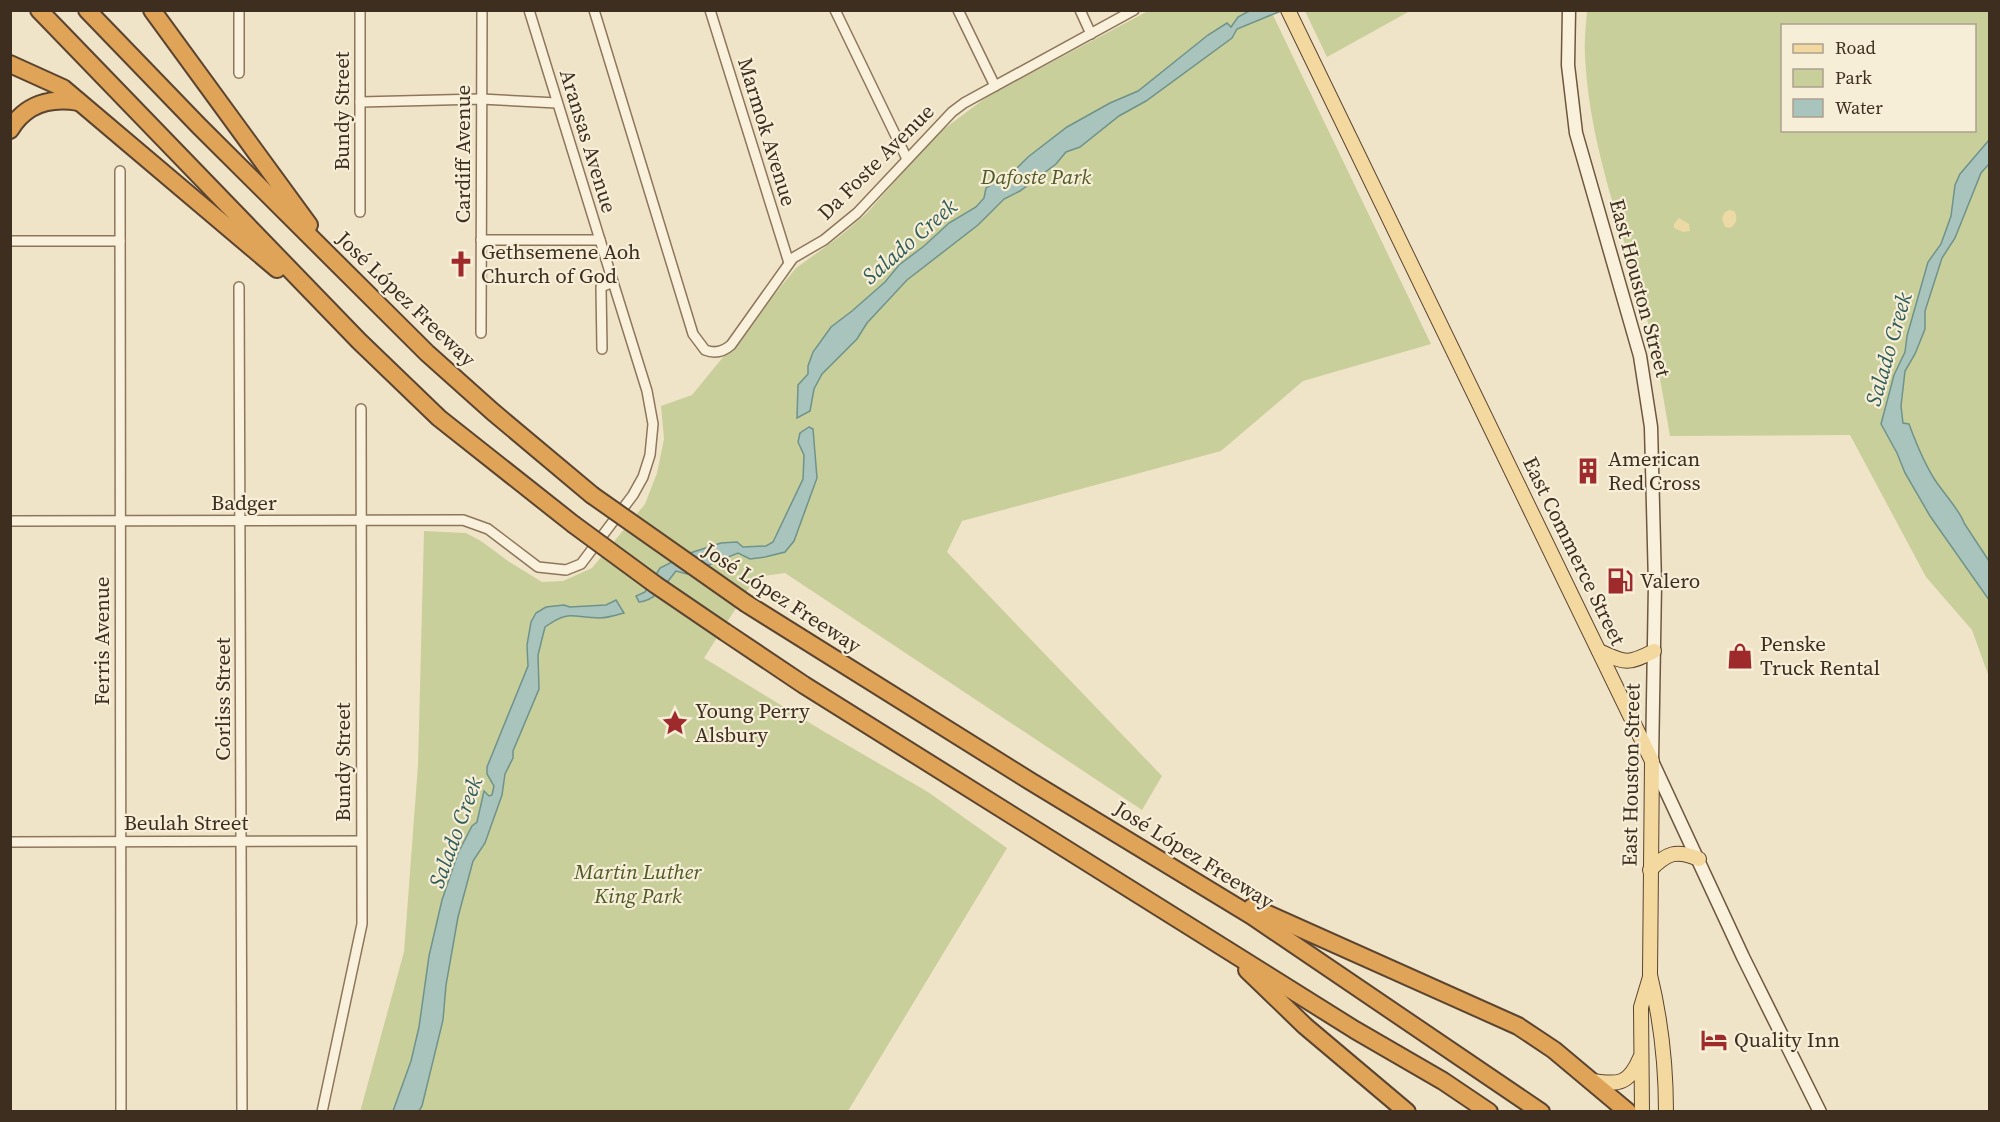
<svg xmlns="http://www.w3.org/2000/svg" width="2000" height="1122" font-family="'Source Serif 4',serif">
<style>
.green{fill:#c9cf9b;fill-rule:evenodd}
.sand{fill:#ecd9a5}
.water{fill:#a9c4bc;stroke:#6f938a;stroke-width:1.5}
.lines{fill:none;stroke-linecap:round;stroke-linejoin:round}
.minor-casing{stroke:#8d765c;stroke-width:12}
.secondary-casing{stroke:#6f573f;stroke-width:15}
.primary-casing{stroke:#5b4430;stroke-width:16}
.motorway-casing{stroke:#5b4430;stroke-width:20}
.minor{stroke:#faf1dc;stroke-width:9}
.secondary{stroke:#faf1dc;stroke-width:12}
.primary{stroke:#f3d9a0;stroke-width:14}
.motorway{stroke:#e0a458;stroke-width:16}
.motorway-bridge-casing{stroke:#5b4430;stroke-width:20;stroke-linecap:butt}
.motorway-bridge{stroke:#e0a458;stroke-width:16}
.labels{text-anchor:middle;stroke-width:4.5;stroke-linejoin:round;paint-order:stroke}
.street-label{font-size:21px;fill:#3d2e20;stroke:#f7eed8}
.park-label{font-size:21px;font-style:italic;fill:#4d5a26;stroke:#f7eed8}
.poi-label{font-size:21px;fill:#3d2e20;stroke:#f7eed8;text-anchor:start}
.water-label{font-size:22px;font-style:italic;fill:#2f5d5a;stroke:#f7eed8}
</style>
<rect width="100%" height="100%" fill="#f0e4c8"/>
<g class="green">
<polygon points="1148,11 1271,11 1431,344 1303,381 1221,451 962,521 947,552 1162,776 1142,810 785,573 756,577 704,658 823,731 928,792 1007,848 848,1111 360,1112 404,952 418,765 424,531 466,533 481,541 508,561 542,582 563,581 592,568 645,504 657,473 664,439 661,406 692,395 796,268 839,237 867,213 936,135 988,96"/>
<polygon points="1305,11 1410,11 1327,57"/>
<path d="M1587 11H1989V677L1972 630 1926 577 1850 435 1670 436C1662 390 1655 345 1642 301 1619 220 1589 141 1585 56 1584 41 1586 26 1587 11ZM1782 26H1974V130H1782Z"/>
</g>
<g class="sand">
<path d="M1729 210 1734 211C1738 217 1737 224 1730 228L1725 227 1722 219 1724 213Z"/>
<polygon points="1679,218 1689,224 1690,231 1683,232 1674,228 1674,224"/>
</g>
<g class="water">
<polygon points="1249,11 1281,11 1237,29 1232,38 1146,101 1119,116 1080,147 1066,152 1056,164 1020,191 1004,199 978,225 907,280 867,323 857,339 822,374 814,389 810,411 797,418 798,385 808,374 808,366 813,352 831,327 852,311 885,282 899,265 924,246 949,223 976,207 984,198 986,188 1015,170 1028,157 1067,127 1110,103 1138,91 1208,35 1227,23 1231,27 1238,17"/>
<path d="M1989 140V164L1981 173 1955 238 1942 258 1925 311V329L1915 354 1905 371 1901 406 1903 423 1909 424C1916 443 1924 463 1935 480 1942 491 1961 512 1964 523L1989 561V600L1930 516 1905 473 1897 453 1881 424 1894 375 1905 352 1907 336 1928 262 1941 244 1951 216 1955 185 1960 174Z"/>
<path d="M809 427 813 429 817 478 794 541 785 552 765 557 750 559 738 553 687 574 676 571C666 583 656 601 639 602L636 596 645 592 660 568 690 553 721 543 737 542 743 547 766 546 773 542 803 479 804 455 798 442 800 433Z"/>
<path d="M616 600 624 613C617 615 608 618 600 618 572 618 570 609 545 627L538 655 539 689 513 751V758L505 774 502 795 485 843 473 861 458 917 446 985 443 1020 422 1106 419 1111H393L411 1061 419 1027 429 956 442 900 458 853 472 826 477 822 484 791 489 796 492 795 494 786 487 774V767L528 666 527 645 531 622 536 613 546 607 564 605 570 607 606 605Z"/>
</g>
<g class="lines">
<g class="minor-casing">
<g id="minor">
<polyline points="239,10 239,73"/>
<polyline points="360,10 360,212"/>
<polyline points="529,10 613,282"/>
<path d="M594 10 693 334 705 350C715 354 723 352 731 345L793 258 824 240 857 213 952 112 964 103 1134 10"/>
<polyline points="710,10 789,263"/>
<polyline points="835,10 907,159"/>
<polyline points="958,10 995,86"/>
<polyline points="1080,10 1091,34"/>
<polyline points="360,102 481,99 557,103"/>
<polyline points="120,171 121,1112"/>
<polyline points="481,240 600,240"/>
<polyline points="10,241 120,241"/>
<polyline points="239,287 242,1112"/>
<polyline points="481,333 482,10"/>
<polyline points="10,521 463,520 488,529 538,567 566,570 581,564 633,495 643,477 650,455 653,424 647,391 613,282 601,287 602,349"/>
<polyline points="10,842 361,841"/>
<polyline points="322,1112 362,924 361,409"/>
</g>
</g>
<g class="secondary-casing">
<polyline id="secondary" points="1569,10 1568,65 1576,133 1640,356 1651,427 1655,584 1652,761 1743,957 1820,1112"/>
</g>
<g class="primary-casing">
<g id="primary">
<path d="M1288 10 1652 761 1650 975C1661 1020 1666 1065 1666 1112"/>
<path d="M1599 651C1625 663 1627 665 1654 651"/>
<path d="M1650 870C1667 853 1676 849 1699 859"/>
<path d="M1593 1081C1619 1085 1629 1084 1640 1058"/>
<polyline points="1642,1112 1641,1007 1650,977"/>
</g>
</g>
<g class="motorway-casing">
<g id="motorway">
<polyline points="39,10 359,341 439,418 573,524"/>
<polyline points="87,10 199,126 427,353 493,412 592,495"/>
<polyline points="152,10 309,225"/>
<polyline points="10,64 63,88 277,269"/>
<path d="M10 130C25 104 51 97 79 102"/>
<polyline points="747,604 1030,781 1252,916 1541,1112"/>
<polyline points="725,632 804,685 1355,1030 1443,1081 1489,1112"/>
<polyline points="1252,907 1518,1026 1554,1050 1628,1112"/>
<polyline points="1247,970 1305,1026 1407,1112"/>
</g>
</g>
<use href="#minor" class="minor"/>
<use href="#secondary" class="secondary"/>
<use href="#primary" class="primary"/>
<use href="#motorway" class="motorway"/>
<g class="motorway-bridge-casing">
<g id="motorway-bridge">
<polyline points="592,495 747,604"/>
<polyline points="573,524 656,585 725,632"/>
</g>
</g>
<use href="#motorway-bridge" class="motorway-bridge"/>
</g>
<defs>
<g id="church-bare" transform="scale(2.07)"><path d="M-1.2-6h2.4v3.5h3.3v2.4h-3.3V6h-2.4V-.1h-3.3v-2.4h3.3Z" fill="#9e2a2b" stroke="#f7eed8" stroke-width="2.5" paint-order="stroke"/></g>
<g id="building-bare" transform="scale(2.07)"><path d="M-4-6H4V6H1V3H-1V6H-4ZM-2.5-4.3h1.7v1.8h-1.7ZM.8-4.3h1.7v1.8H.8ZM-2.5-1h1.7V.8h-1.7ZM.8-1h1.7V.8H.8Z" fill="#9e2a2b" stroke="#f7eed8" stroke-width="2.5" paint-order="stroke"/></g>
<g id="fuel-bare" transform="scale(2.07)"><path d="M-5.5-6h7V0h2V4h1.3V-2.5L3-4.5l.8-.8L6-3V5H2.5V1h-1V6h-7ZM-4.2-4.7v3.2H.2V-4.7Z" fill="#9e2a2b" stroke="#f7eed8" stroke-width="2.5" paint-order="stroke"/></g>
<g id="shop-bare" transform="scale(2.07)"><path d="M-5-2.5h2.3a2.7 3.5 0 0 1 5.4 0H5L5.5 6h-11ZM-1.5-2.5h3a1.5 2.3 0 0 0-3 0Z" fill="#9e2a2b" stroke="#f7eed8" stroke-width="2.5" paint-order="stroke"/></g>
<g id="sight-bare" transform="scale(2.07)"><path d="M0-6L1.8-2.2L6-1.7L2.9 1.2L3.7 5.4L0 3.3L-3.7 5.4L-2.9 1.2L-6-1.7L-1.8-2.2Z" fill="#9e2a2b" stroke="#f7eed8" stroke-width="2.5" paint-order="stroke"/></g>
<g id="hotel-bare" transform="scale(2.07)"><path d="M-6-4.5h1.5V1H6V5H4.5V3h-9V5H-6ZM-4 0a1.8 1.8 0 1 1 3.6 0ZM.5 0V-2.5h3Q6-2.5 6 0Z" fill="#9e2a2b" stroke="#f7eed8" stroke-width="2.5" paint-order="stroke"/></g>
</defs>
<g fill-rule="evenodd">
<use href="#church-bare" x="461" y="264"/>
<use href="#building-bare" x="1588" y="471"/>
<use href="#fuel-bare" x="1620" y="581"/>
<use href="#shop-bare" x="1740" y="656"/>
<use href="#sight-bare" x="675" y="723"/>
<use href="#hotel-bare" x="1714" y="1040"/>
</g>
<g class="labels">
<g class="street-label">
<text transform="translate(342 111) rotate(-90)" y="7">Bundy Street</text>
<text transform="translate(767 132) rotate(73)" y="7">Marmok Avenue</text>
<text transform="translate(588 141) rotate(73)" y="7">Aransas Avenue</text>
<text transform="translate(463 154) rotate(-90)" y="7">Cardiff Avenue</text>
<text transform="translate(876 162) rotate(-45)" y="7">Da Foste Avenue</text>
<text transform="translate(1640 288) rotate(75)" y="7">East Houston Street</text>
<text transform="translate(406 299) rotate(44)" y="7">José López Freeway</text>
<text x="244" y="510">Badger</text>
<text transform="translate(1574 551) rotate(64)" y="7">East Commerce Street</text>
<text transform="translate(782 598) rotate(33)" y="7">José López Freeway</text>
<text transform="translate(102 641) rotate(-90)" y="7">Ferris Avenue</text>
<text transform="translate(223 699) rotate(-90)" y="7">Corliss Street</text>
<text transform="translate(343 762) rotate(-90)" y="7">Bundy Street</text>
<text transform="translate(1631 775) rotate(-89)" y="7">East Houston Street</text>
<text x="186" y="830">Beulah Street</text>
<text transform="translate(1194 855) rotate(32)" y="7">José López Freeway</text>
</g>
<g class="park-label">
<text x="1036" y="184">Dafoste Park</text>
<text x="638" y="879">Martin Luther<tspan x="638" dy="24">King Park</tspan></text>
</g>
<g class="poi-label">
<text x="481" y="259">Gethsemene Aoh<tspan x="481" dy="24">Church of God</tspan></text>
<text x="1608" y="466">American<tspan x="1608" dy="24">Red Cross</tspan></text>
<text x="1640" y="588">Valero</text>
<text x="1760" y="651">Penske<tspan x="1760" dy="24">Truck Rental</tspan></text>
<text x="695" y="718">Young Perry<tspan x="695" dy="24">Alsbury</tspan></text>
<text x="1734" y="1047">Quality Inn</text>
</g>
<g class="water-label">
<text transform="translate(909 241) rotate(-41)" y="8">Salado Creek</text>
<text transform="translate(1888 349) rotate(-74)" y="8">Salado Creek</text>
<text transform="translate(455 832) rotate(-70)" y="8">Salado Creek</text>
</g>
</g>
<rect width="2000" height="1122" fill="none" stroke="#3d2e20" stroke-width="24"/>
<rect x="1781" y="24" width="195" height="108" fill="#f7eed8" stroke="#ada18e" stroke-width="1.5"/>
<rect x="1793" y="44" width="30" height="9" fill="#f3d9a0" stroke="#ada18e" stroke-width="1.5"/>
<text x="1835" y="54" font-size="18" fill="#3d2e20">Road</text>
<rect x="1793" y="69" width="30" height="18" fill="#c9cf9b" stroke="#ada18e" stroke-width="1.5"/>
<text x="1835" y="84" font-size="18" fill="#3d2e20">Park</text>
<rect x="1793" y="99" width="30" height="18" fill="#a9c4bc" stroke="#ada18e" stroke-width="1.5"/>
<text x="1835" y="114" font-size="18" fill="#3d2e20">Water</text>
</svg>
